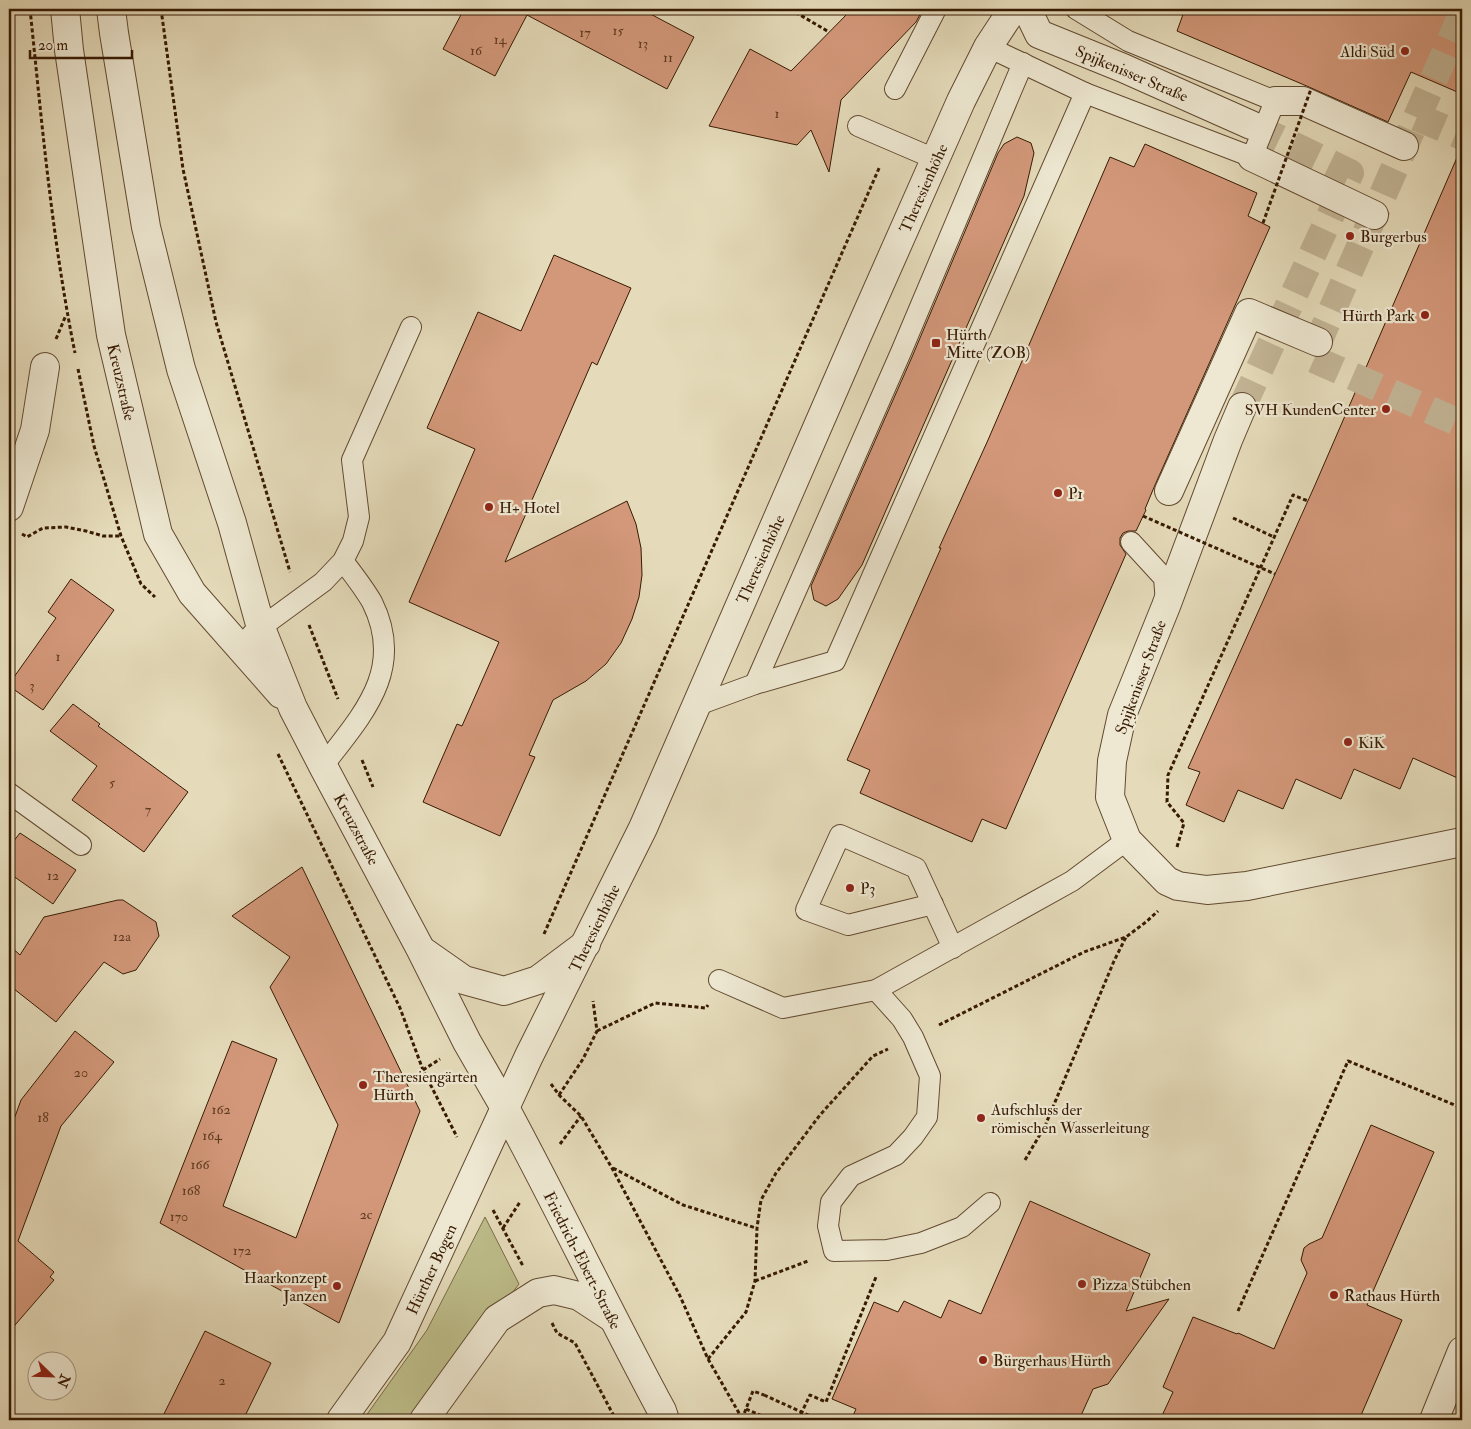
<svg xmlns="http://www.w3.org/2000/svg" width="1471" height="1429" font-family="'IM FELL Double Pica',serif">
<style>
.green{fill:#bdbd8a;stroke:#7a6c46}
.building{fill:#d3987a;stroke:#371a02}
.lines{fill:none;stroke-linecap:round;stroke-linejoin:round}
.pedestrian-tunnel{stroke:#c2b495;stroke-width:28;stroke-dasharray:28 14;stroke-linecap:butt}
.minor-tunnel{stroke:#c2b495;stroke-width:28;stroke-dasharray:28 14;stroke-linecap:butt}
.service-casing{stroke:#624a30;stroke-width:22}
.pedestrian-casing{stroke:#624a30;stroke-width:30}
.minor-casing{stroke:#624a30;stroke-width:30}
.tertiary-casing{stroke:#624a30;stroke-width:30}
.path{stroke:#371a02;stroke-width:3;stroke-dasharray:4 2.5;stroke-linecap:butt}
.service{stroke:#eee8d2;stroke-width:20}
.pedestrian{stroke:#eee8d2;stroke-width:28}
.minor{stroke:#eee8d2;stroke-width:28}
.tertiary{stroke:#eee8d2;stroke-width:28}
.path-bridge{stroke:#371a02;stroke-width:3;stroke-dasharray:4 2.5;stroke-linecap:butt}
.poi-dot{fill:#8f2418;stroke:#eee8d2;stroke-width:2}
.labels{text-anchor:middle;stroke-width:4.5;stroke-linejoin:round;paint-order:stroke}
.number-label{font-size:14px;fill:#5e3a20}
.poi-label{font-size:16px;fill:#371a02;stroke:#eee8d2;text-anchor:start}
.street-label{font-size:16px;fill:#371a02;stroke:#eee8d2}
</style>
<rect width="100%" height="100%" fill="#e5dbba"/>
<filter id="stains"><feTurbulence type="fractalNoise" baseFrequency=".004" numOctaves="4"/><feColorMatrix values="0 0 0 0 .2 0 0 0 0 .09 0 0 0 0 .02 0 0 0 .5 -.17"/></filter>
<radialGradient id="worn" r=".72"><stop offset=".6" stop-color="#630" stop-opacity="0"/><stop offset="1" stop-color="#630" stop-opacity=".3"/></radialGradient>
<polygon class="green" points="485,1217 519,1284 415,1420 363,1420 427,1330"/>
<g class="building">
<polygon points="464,9 641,9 694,37 667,89 527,15 495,76 443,49"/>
<polygon points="852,9 923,9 916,22 841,100 829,172 811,130 797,145 709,126 750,49 791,71"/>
<polygon points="1185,9 1462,9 1462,94 1411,72 1388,122 1309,87 1177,31"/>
<polygon points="1017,137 1031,143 1034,153 1024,196 862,565 838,599 826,606 814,600 811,586 912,357 998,153 1004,144"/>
<polygon points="1145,144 1257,193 1248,216 1270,227 1155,485 1145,509 1146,510 1136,531 1128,531 1123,533 1120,538 1120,545 1126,554 1006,829 982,819 972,842 860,793 870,770 847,760 941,548 939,548 988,440 1110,157 1134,167"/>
<polygon points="1462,146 1462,780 1413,758 1400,789 1354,769 1341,799 1296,779 1283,809 1238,790 1224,822 1186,805 1200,772 1188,768 1315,485"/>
<polygon points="554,255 631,288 597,365 592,362 505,562 627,501 636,524 641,548 642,575 639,597 632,619 621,643 606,664 586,681 553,700 529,755 535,757 500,836 423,802 457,724 462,726 499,642 409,602 475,449 427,428 478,312 521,331"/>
<polygon points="71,579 114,610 43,710 9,686 9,684 56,618 48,612"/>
<polygon points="73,704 100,724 98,726 188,792 144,852 72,800 97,766 50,731"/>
<polygon points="20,833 76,870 53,904 9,873 9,847"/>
<polygon points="302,867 420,1111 339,1323 160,1223 232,1041 277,1059 223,1206 296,1238 338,1125 270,987 290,957 232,916"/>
<polygon points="118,900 123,900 156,922 159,936 136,970 123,974 104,962 56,1022 9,985 9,945 20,955 44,917"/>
<polygon points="75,1031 114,1062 61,1126 18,1241 54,1272 50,1277 54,1280 9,1332 9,1133 21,1100"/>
<polygon points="1371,1125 1434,1152 1367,1305 1402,1320 1359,1420 1160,1420 1173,1392 1163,1387 1193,1317 1237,1334 1238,1333 1274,1349 1307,1273 1301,1260 1304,1248 1309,1244 1322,1238"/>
<polygon points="1030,1201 1150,1254 1126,1311 1169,1299 1108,1384 1093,1389 1079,1420 851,1420 856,1409 832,1399 874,1302 898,1312 904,1301 941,1318 949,1300 981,1314"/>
<polygon points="205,1331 271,1363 243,1420 161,1420"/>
</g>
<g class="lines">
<g class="pedestrian-tunnel">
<polyline points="1462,15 1311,358 1462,424"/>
<polyline points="1417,117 1462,136"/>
</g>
<polyline class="minor-tunnel" points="1242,407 1350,173 1251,125"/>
<g class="service-casing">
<g id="service">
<polyline points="1076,9 1128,41 1275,101 1252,157 1085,93"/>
<polyline points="895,89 936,9"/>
<polyline points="858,126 935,159"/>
<polyline points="1131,542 1164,578 1166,602"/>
<polyline points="252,634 323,582 343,561 353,541 359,517 352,460 411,327"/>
<polyline points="755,684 901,352 1023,63"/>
<polyline points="695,706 755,684 835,661 1085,93 988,47"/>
<path d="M323 766C362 715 406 670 372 602 364 588 353 574 343 561"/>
<polyline points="9,793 81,845"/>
<polyline points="933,904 848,925 806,910 840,835 916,868 953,948"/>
<polyline points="719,980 783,1008 876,990 1072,881 1127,840"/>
<polyline points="876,990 902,1019 913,1037 930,1076 927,1117 913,1137 896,1155 851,1176 831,1202 828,1226 834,1251 887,1250 921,1243 962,1227 990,1203"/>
</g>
</g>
<g class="pedestrian-casing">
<g id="pedestrian">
<polyline points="1275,101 1303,101 1404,146"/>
<polyline points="1252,157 1374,215"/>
<polyline points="1169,491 1249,313 1318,342"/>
</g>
</g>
<g class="minor-casing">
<g id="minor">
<polyline points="65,9 69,50 111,335 158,534 192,593 281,694"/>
<polyline points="111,9 114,33 146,227 181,369 232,523 261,628 293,708 323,766 421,950 467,1042 505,1108"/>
<polyline points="1027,9 1039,34 1123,68 1251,125"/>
<polyline points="1242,407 1228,440 1166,606 1122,715 1112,761 1110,797 1127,840 1167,881 1178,886 1207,890 1247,886 1462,842"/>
<polyline points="9,507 35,430 45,367"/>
<polyline points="424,952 464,980 504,991 538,980 586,944"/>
<polyline points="1434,1420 1462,1351"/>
</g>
</g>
<g class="tertiary-casing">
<g id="tertiary">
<path d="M505 1108C559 1208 608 1311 662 1411L665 1420"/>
<polyline points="341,1420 397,1342 529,1056 643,828 857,336 961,101 988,47 1013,9"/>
<polyline points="424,1420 497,1319 538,1293 554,1290 579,1296 611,1317"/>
</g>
</g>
<g class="path">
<path d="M30 9C42 124 52 239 75 353"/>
<polyline points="161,9 183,169 216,322 290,572"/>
<polyline points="790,9 829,32"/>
<polyline points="56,339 66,315"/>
<polyline points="78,369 94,446 121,536 141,584 155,597"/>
<polyline points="1233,518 1274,537"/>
<polyline points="22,534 27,537 43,528 66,527 86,531 103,536 121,536"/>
<polyline points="309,625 338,699"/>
<polyline points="278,754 400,1008 423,1070 457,1137"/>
<polyline points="362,760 373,787"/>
<polyline points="1177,847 1184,823 1167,802 1168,775 1293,495 1308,501"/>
<polyline points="544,934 880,166"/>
<polyline points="939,1025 1084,952 1126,937 1146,922 1158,911"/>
<polyline points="597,1031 655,1003 706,1008 708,1005"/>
<polyline points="423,1070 440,1059"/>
<polyline points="551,1084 559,1095 581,1116 612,1168 680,1296 708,1359 743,1420"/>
<polyline points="559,1095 583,1059 597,1031 593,1001"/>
<polyline points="560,1144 581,1116"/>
<polyline points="1025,1160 1045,1126 1114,961 1126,937"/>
<polyline points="613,1168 683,1205 756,1228"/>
<polyline points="493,1210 523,1266"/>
<polyline points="503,1228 520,1202"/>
<polyline points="755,1281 808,1261"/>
<polyline points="1238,1311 1348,1061 1462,1108"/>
<polyline points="552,1323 557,1333 575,1343 616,1420"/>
<polyline points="708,1359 746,1312 755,1281 757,1228 761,1200 776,1173 820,1115 873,1056 888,1049"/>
<polyline points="746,1409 771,1420"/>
<polyline points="742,1419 753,1391 764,1395"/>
<polyline points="798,1420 810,1395 826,1402 876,1277"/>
</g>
<use href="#service" class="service"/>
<use href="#pedestrian" class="pedestrian"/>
<use href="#minor" class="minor"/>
<use href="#tertiary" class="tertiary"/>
<g class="path-bridge">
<polyline points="1263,223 1311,89"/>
<polyline points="1143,516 1275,574"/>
<polyline points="764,1395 819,1420"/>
</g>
</g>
<g class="poi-dot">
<circle cx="1405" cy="51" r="5"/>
<circle cx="1350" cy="236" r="5"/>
<circle cx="1425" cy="315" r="5"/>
<rect x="931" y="338" width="10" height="10" rx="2.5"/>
<circle cx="1386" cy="409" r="5"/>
<circle cx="1058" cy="493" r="5"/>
<circle cx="489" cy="507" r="5"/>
<circle cx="1348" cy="742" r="5"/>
<circle cx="850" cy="888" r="5"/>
<circle cx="363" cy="1085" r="5"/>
<circle cx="981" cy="1118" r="5"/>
<circle cx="1082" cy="1284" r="5"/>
<circle cx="337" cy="1286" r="5"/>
<circle cx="1334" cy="1295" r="5"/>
<circle cx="983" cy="1360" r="5"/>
</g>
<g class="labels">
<g class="number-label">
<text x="618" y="35">15</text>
<text x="585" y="37">17</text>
<text x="500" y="44">14</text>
<text x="643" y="48">13</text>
<text x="476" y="55">16</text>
<text x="668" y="62">11</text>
<text x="777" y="118">1</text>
<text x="58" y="661">1</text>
<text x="32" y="690">3</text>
<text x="112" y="787">5</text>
<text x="148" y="814">7</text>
<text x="53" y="880">12</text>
<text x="122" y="941">12a</text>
<text x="81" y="1077">20</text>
<text x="221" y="1114">162</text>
<text x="43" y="1122">18</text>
<text x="212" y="1140">164</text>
<text x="200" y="1169">166</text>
<text x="191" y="1195">168</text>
<text x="366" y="1219">2c</text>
<text x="179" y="1221">170</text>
<text x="242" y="1255">172</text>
<text x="222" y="1385">2</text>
</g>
<g class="poi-label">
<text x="1395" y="57" text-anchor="end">Aldi Süd</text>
<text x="1360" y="242">Burgerbus</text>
<text x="1415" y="321" text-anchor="end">Hürth Park</text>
<text x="946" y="340">Hürth<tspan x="946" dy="18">Mitte (ZOB)</tspan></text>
<text x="1376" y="415" text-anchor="end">SVH KundenCenter</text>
<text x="1068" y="499">P1</text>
<text x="499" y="513">H+ Hotel</text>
<text x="1358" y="748">KiK</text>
<text x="860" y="894">P3</text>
<text x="373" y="1082">Theresiengärten<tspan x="373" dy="18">Hürth</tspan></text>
<text x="991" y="1115">Aufschluss der<tspan x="991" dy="18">römischen Wasserleitung</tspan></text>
<text x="327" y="1283" text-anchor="end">Haarkonzept<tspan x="327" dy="18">Janzen</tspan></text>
<text x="1092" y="1290">Pizza Stübchen</text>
<text x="1344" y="1301">Rathaus Hürth</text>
<text x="993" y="1366">Bürgerhaus Hürth</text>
</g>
<g class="street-label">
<text transform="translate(1132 73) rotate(23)" y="6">Spijkenisser Straße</text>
<text transform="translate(923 188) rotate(-66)" y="6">Theresienhöhe</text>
<text transform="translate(122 382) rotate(77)" y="6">Kreuzstraße</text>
<text transform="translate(760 559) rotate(-66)" y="6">Theresienhöhe</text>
<text transform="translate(1140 677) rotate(-70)" y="6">Spijkenisser Straße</text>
<text transform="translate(357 829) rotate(62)" y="6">Kreuzstraße</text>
<text transform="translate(594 928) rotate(-64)" y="6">Theresienhöhe</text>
<text transform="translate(583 1260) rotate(63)" y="6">Friedrich-Ebert-Straße</text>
<text transform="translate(431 1269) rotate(-65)" y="6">Hürther Bogen</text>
</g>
</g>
<rect width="1471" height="1429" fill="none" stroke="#e5dbba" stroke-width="30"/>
<rect x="10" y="10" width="1451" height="1409" fill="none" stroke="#371a02" stroke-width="2.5"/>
<rect x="15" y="15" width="1441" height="1399" fill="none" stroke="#371a02"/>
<g transform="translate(52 1376) rotate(113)"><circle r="24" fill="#eee8d2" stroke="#a5967f"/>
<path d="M0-4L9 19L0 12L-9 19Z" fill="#8f2418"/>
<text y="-8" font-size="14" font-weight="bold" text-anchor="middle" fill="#371a02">N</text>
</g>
<path d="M30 50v8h102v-8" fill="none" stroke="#371a02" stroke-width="2.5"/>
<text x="38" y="50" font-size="15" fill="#371a02" stroke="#eee8d2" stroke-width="4" paint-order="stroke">20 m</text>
<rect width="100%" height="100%" filter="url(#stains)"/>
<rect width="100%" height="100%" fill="url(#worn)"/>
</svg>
